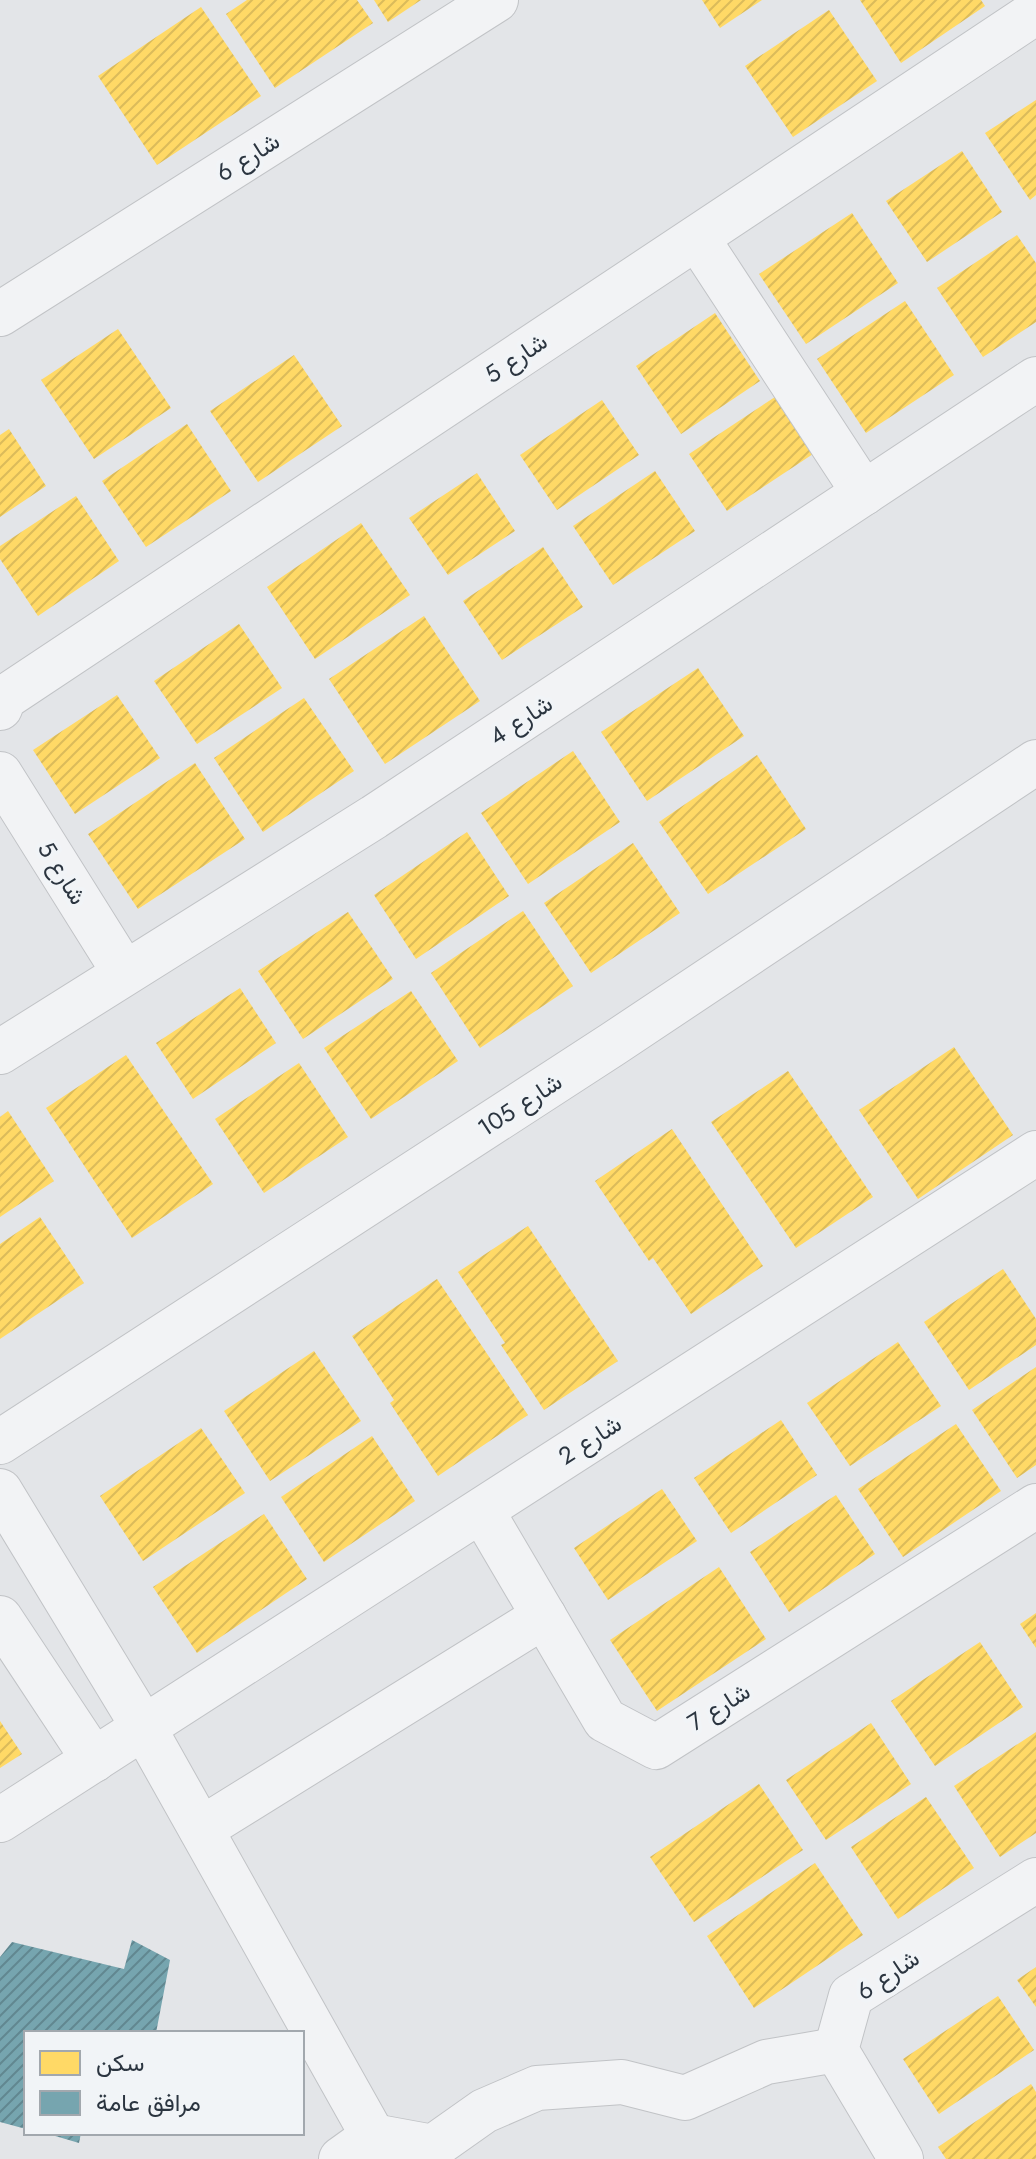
<svg xmlns="http://www.w3.org/2000/svg" width="1036" height="2159" font-family="Jost,Vazirmatn,sans-serif">
<style>
.homes{fill:url(#homes-hatch)}
.public{fill:url(#public-hatch)}
.lines{fill:none;stroke-linecap:round;stroke-linejoin:round}
.minor-casing{stroke:#c1c3c6;stroke-width:46}
.minor{stroke:#f2f3f5;stroke-width:44}
.labels{text-anchor:middle;stroke-width:8;stroke-linejoin:round;paint-order:stroke}
.street-label{font-size:24px;fill:#2b3540;stroke:#f1f4f7}
</style>
<defs>
<pattern id="homes-hatch" width="6" height="6" patternUnits="userSpaceOnUse" patternTransform="scale(2)"><rect width="6" height="6" fill="#ffd966"/><path d="M-1 1l2-2M0 6l6-6M5 7l2-2" fill="none" stroke="#dbbb5a"/></pattern>
<pattern id="public-hatch" width="6" height="6" patternUnits="userSpaceOnUse" patternTransform="scale(2)"><rect width="6" height="6" fill="#76a5af"/><path d="M-1 1l2-2M0 6l6-6M5 7l2-2" fill="none" stroke="#618790"/></pattern>
</defs>
<rect width="100%" height="100%" fill="#e3e5e8"/>
<g class="homes">
<polygon points="247,0 357,0 373,23 275,88 226,14"/>
<polygon points="374,0 421,0 388,22"/>
<polygon points="702,0 762,0 720,28"/>
<polygon points="860,0 981,0 985,6 901,63"/>
<polygon points="201,7 261,96 157,165 98,76"/>
<polygon points="829,10 877,81 793,137 745,66"/>
<polygon points="1036,100 1036,195 1030,200 985,133"/>
<polygon points="962,151 1002,212 927,262 886,201"/>
<polygon points="852,213 898,283 806,344 759,274"/>
<polygon points="1017,235 1036,263 1036,322 983,357 937,288"/>
<polygon points="905,301 954,375 866,433 817,359"/>
<polygon points="715,313 760,381 681,434 636,366"/>
<polygon points="118,329 171,408 94,459 41,380"/>
<polygon points="294,355 342,426 258,482 210,411"/>
<polygon points="775,397 813,454 727,511 689,454"/>
<polygon points="602,400 639,455 557,510 520,455"/>
<polygon points="187,424 231,491 146,547 102,481"/>
<polygon points="9,429 46,486 0,517 0,435"/>
<polygon points="655,471 695,531 613,585 573,526"/>
<polygon points="477,473 515,531 448,575 409,518"/>
<polygon points="76,496 119,561 38,616 0,559 0,546"/>
<polygon points="361,523 410,595 315,659 267,587"/>
<polygon points="543,547 583,607 502,660 463,601"/>
<polygon points="424,616 480,701 385,764 329,679"/>
<polygon points="239,624 282,688 197,744 154,681"/>
<polygon points="698,668 744,736 647,801 601,732"/>
<polygon points="117,695 160,758 75,814 33,750"/>
<polygon points="304,698 354,771 263,832 214,758"/>
<polygon points="573,751 620,822 528,884 481,813"/>
<polygon points="757,755 806,829 708,894 659,822"/>
<polygon points="195,763 245,839 138,909 88,834"/>
<polygon points="467,832 509,896 416,959 374,895"/>
<polygon points="633,843 680,913 591,973 544,903"/>
<polygon points="523,911 573,986 480,1048 431,973"/>
<polygon points="348,912 393,979 303,1039 258,971"/>
<polygon points="240,988 276,1043 193,1099 156,1043"/>
<polygon points="411,991 458,1061 371,1119 324,1048"/>
<polygon points="954,1047 1013,1135 918,1199 859,1110"/>
<polygon points="126,1055 213,1184 132,1238 46,1108"/>
<polygon points="299,1063 348,1137 264,1193 215,1119"/>
<polygon points="788,1071 873,1197 796,1248 711,1122"/>
<polygon points="8,1111 54,1181 0,1217 0,1117"/>
<polygon points="672,1129 763,1266 691,1314 653,1258 649,1261 595,1181"/>
<polygon points="40,1217 84,1283 0,1339 0,1244"/>
<polygon points="528,1226 618,1361 544,1410 501,1345 505,1343 458,1272"/>
<polygon points="1003,1269 1036,1319 1036,1345 969,1390 924,1322"/>
<polygon points="437,1279 528,1415 438,1476 390,1403 394,1400 352,1336"/>
<polygon points="898,1342 941,1406 850,1466 807,1403"/>
<polygon points="314,1351 361,1421 270,1481 224,1411"/>
<polygon points="1036,1367 1036,1465 1017,1478 972,1410"/>
<polygon points="781,1420 817,1475 731,1533 694,1478"/>
<polygon points="956,1424 1001,1491 903,1557 858,1489"/>
<polygon points="201,1428 245,1493 143,1561 100,1496"/>
<polygon points="372,1436 415,1501 324,1562 281,1497"/>
<polygon points="662,1489 697,1541 608,1600 574,1548"/>
<polygon points="836,1495 875,1554 789,1612 750,1552"/>
<polygon points="264,1514 307,1579 197,1653 153,1587"/>
<polygon points="719,1567 766,1639 657,1711 610,1640"/>
<polygon points="1036,1613 1036,1648 1020,1624"/>
<polygon points="980,1642 1023,1707 935,1766 891,1701"/>
<polygon points="0,1721 22,1754 0,1768"/>
<polygon points="871,1723 911,1784 826,1840 786,1780"/>
<polygon points="1036,1732 1036,1833 1000,1857 954,1786"/>
<polygon points="759,1784 803,1850 694,1922 650,1857"/>
<polygon points="926,1797 974,1868 898,1919 851,1847"/>
<polygon points="815,1863 863,1935 754,2008 707,1936"/>
<polygon points="1036,1967 1036,2007 1017,1980"/>
<polygon points="998,1996 1034,2050 939,2114 903,2059"/>
<polygon points="1031,2084 1036,2092 1036,2159 946,2159 938,2147"/>
</g>
<g class="public">
<polygon points="132,1940 170,1960 156,2033 26,2033 26,2129 0,2122 0,1957 12,1942 124,1969"/>
<polygon points="45,2133 81,2133 79,2143"/>
</g>
<g class="lines">
<g class="minor-casing">
<g id="minor">
<polyline points="697,238 864,493"/>
<polyline points="0,314 496,0"/>
<polyline points="0,708 4,698 1036,12"/>
<polyline points="0,774 124,972"/>
<polyline points="0,1052 374,817 1036,379"/>
<polyline points="0,1442 613,1044 1036,762"/>
<polyline points="0,1491 144,1728 373,2136"/>
<polyline points="482,1511 605,1720 656,1747 1036,1506"/>
<polyline points="0,1618 94,1760"/>
<polyline points="0,1820 1036,1153"/>
<polyline points="201,1829 544,1616"/>
<polyline points="341,2159 373,2136 433,2147 484,2111 537,2088 622,2082 685,2098 766,2062 836,2050"/>
<polyline points="901,2159 836,2050 851,1996 1036,1880"/>
</g>
</g>
<use href="#minor" class="minor"/>
</g>
<g class="labels">
<g class="street-label">
<text transform="translate(248 157) rotate(-32)" y="8">شارع 6</text>
<text transform="translate(516 358) rotate(-34)" y="8">شارع 5</text>
<text transform="translate(521 720) rotate(-33)" y="8">شارع 4</text>
<text transform="translate(62 873) rotate(58)" y="8">شارع 5</text>
<text transform="translate(520 1105) rotate(-33)" y="8">شارع 105</text>
<text transform="translate(590 1440) rotate(-33)" y="8">شارع 2</text>
<text transform="translate(719 1707) rotate(-32)" y="8">شارع 7</text>
<text transform="translate(888 1975) rotate(-34)" y="8">شارع 6</text>
</g>
</g>
<rect x="24" y="2031" width="280" height="104" fill="#f1f4f7" stroke="#a2a8ae" stroke-width="2"/>
<rect x="40" y="2051" width="40" height="24" fill="#ffd966" stroke="#a2a8ae" stroke-width="2"/>
<text x="96" y="2071" font-size="24" fill="#2b3540">سكن</text>
<rect x="40" y="2091" width="40" height="24" fill="#76a5af" stroke="#a2a8ae" stroke-width="2"/>
<text x="96" y="2111" font-size="24" fill="#2b3540">مرافق عامة</text>
</svg>
